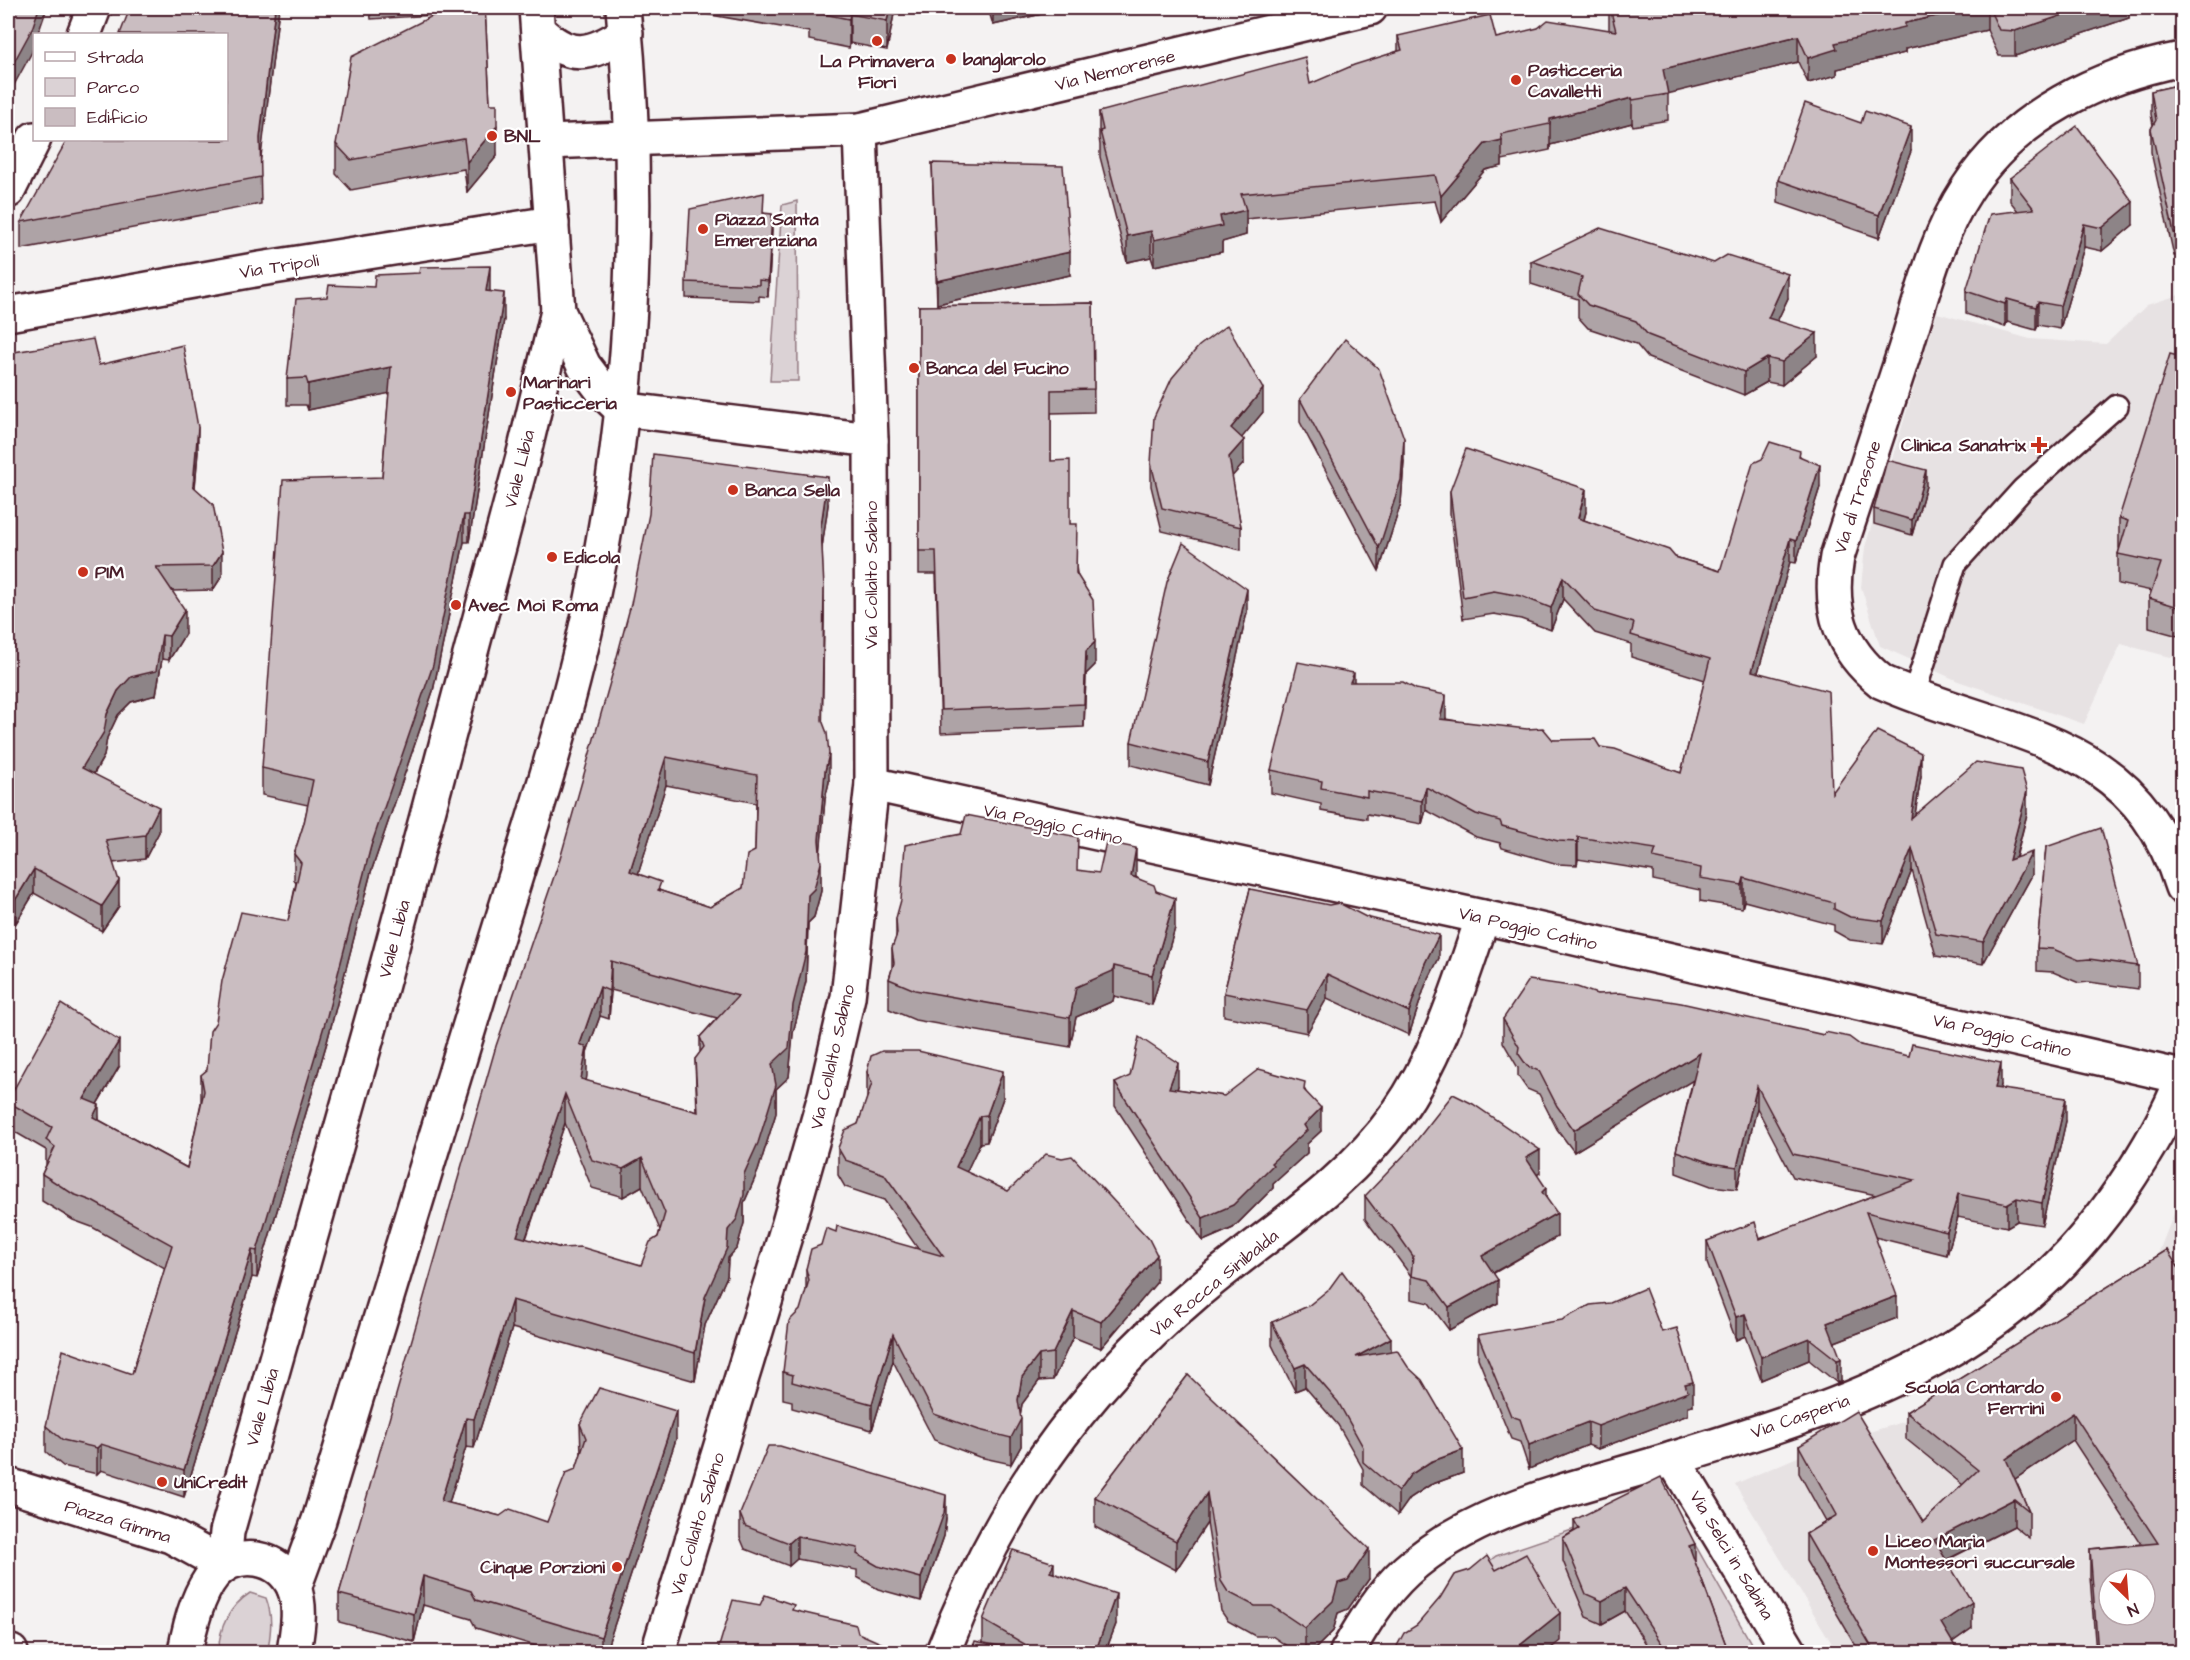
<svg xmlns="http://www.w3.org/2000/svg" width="2190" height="1660" font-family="'Architects Daughter',sans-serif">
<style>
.built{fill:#e7e2e3;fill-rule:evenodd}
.green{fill:#dbd2d5;stroke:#927880;stroke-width:1.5}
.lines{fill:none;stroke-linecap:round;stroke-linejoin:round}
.lane-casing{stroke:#4a1f2b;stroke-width:26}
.street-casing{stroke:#4a1f2b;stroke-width:38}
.secondary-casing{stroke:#4a1f2b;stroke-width:38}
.lane{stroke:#fff;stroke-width:21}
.street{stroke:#fff;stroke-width:33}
.secondary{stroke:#fff;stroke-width:33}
.wall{fill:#aea3a6;stroke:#4a1f2b;stroke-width:1.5;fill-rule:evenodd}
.shaded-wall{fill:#8d8487;stroke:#4a1f2b;stroke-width:1.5}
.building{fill:#cabdc1;stroke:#4a1f2b;stroke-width:1.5;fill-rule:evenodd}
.poi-dot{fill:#c8321e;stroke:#fff;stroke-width:2}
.labels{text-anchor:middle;stroke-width:4.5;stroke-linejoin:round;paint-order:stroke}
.poi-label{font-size:18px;font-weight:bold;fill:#4a1f2b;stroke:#fff;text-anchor:start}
.street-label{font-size:18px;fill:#4a1f2b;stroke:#fff}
</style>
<rect width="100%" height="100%" fill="#f4f2f2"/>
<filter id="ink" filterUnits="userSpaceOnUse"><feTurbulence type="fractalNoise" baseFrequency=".0167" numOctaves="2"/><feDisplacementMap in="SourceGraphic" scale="12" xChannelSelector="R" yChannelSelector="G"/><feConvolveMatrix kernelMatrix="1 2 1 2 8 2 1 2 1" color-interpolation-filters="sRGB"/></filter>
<g filter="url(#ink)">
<g class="built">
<polygon points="2182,294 2182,660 2121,644 2084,724 1958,681 1880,646 1861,587 1865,547 1937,313 2030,339 2106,344 2147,305"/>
<path d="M2182 1193V1652H1837L1735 1484 1825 1445 1927 1415 2156 1259ZM2109 1579H2145V1615H2109Z"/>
</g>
<g class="green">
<polygon points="797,201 798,381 770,381 782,205"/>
<polygon points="1668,1497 1756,1652 1396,1652 1406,1636 1450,1592 1496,1556"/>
<path d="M250 1593 266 1598C273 1617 271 1630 268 1650L266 1652H219C218 1628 230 1606 250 1593Z"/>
</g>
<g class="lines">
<g class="lane-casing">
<polyline id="lane" points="1914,694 1955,564 2023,489 2117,406"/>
</g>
<g class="street-casing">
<g id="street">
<path d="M538 30C570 61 590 56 626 33"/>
<polyline points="84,34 94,8"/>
<path d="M2182 59C2099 75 2015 115 1967 189 1936 236 1922 296 1905 350 1882 419 1860 488 1837 557 1828 609 1840 649 1882 682 2005 737 2135 734 2182 887"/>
<polyline points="8,191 34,139"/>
<polyline points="872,784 1483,917 2182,1077"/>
<polyline points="1673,1459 1790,1652"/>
<polyline points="8,1485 171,1536 224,1565"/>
<polyline points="8,1652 11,1652"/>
<polyline points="658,1652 789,1223 825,1096 848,997 872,784 871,440"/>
<path d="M943 1652C999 1508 1077 1394 1196 1293 1265 1234 1343 1190 1397 1114 1439 1055 1459 986 1483 917"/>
<path d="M1347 1652C1363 1624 1381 1594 1406 1571 1477 1506 1582 1487 1672 1459 1852 1404 2009 1354 2121 1190 2144 1156 2167 1119 2182 1079"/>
</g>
</g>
<g class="secondary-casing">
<g id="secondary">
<polyline points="536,8 558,311 584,366 606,395 621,409 871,440 860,130"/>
<polyline points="546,142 860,130 1370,8"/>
<polyline points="8,314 260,269 552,223"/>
<polyline points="224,1565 227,1532 381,988 523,457 558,311"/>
<path d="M294 1588 319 1520C374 1340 429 1161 483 982 520 860 562 738 589 614 632 414 643 210 623 8"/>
<path d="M185 1652C189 1629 198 1593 214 1574 238 1548 280 1556 294 1588 302 1608 297 1632 294 1652"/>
</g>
</g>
<use href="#lane" class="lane"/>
<use href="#street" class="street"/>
<use href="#secondary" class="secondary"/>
</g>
<g class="wall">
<polygon points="279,8 260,161 261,204 21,249 21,222"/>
<polygon points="370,8 485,8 490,104 497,156 467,192 464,169 351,190 336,174 336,144 434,15 371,19"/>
<polygon points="677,8 894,8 894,14 887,50 850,43 849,48 809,40 809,32 677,9"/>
<polygon points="988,8 1068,8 993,25"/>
<polygon points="1609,8 2129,8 2129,18 2015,56 1999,56 1987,30 1905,49 1905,53 1837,69 1837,75 1808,83 1798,62 1668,93 1668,120 1633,126 1632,123 1550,145 1550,150 1502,160 1502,166 1485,170 1441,222 1435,201 1246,219 1246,235 1222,242 1222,252 1154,266 1151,257 1127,262 1100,157 1100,145 1099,138 1099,112 1310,84 1398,51 1398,36 1496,38 1609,30"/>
<polygon points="2182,84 2182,255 2174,256 2151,152 2151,129 2153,125 2151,114 2151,91"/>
<polygon points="1911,151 1879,238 1778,203 1778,180"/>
<polygon points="932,163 1070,275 937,304"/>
<polygon points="2010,178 2133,225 2102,251 2084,247 2060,329 2038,325 2036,330 2007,322 2005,327 1966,314 1966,291 2018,211 2010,201"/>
<polygon points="764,213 772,230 768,297 759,296 759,301 686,298 686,282"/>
<polygon points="1531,261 1788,298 1777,321 1817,356 1782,385 1767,382 1744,395 1648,358 1636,344 1588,328 1578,317 1578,299 1531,284"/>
<polygon points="490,291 504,319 469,542 464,542 433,691 371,872 327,1042 257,1278 252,1277 184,1497 101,1470 97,1474 63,1466 46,1452 46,1426 132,1374 165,1268 92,1227 73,1220 42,1201 42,1174 46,1165 46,1150 8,1128 8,1100 119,1067 97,1104 99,1120 187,1168 201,1103 201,1075 207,1070 288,921 296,883 294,880 294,854 304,823 308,805 262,795 262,768 382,477 389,393 308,410 306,405 287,405 287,379"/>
<polygon points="1093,303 1094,412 1051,413 1051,461 1070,524 1077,573 1095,665 1086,674 1084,727 941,733 936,574 919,574 919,306"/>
<polygon points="8,353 99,365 198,451 195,488 222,576 213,590 172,591 185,634 169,660 162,659 156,695 131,702 118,715 107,738 104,756 94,774 159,832 145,859 113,863 119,906 102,931 34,893 16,923 8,918"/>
<polygon points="2182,357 2182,637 2149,628 2149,598 2152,591 2118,584 2118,554 2120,548 2119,548 2119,518"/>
<polygon points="1300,399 1404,461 1401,503 1379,571 1300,422"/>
<polygon points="1263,412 1241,438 1244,463 1232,476 1241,527 1241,550 1162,531 1151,486 1151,463"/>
<polygon points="1800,456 1820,487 1796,563 1790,562 1758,672 1832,793 1921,776 1915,814 2027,814 2016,858 2032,875 1983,964 1936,956 1912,870 1883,944 1850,940 1834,931 1834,925 1744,901 1742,908 1700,901 1700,890 1653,880 1653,871 1578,859 1577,865 1558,864 1502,848 1500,843 1476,837 1426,810 1422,824 1367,814 1367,819 1321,811 1321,804 1271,793 1271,770 1354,682 1446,718 1446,719 1553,740 1600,747 1681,773 1705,680 1631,657 1631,644 1595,633 1563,599 1551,630 1521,619 1494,614 1463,619 1450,513 1450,491 1586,512 1584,520 1675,557 1720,571"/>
<polygon points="1926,486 1912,535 1874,524 1874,509"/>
<path d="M828 505 822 547 824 616 822 722 829 782 825 799 820 852 821 891 814 917 808 923 806 981 793 1033 789 1077 776 1089V1113L758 1171 744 1203V1223L737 1248 728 1258 727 1276 705 1325 695 1381 512 1328 474 1448 466 1447 449 1503 500 1516 547 1522 576 1469 581 1454 580 1424 676 1439 605 1653H559L476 1628 471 1619 423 1605 414 1642 339 1622V1594L560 859ZM666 785 756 803 755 851 743 888 710 907 661 891 638 874ZM611 990 717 1018 700 1037V1053L695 1059 697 1112 586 1081 587 1052 600 1016 609 1019ZM565 1123 592 1188 623 1197 642 1186 660 1230 658 1237 641 1265 561 1248 526 1239Z"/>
<polygon points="1247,612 1208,785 1131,765 1131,742"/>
<polygon points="2046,847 2138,966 2138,989 2089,982 2079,983 2053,972 2037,971 2037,948"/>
<polygon points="1078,871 1136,877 1156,891 1175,928 1152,1005 1114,996 1113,1001 1076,1017 1070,1047 915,1020 889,1009 889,979 892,969 892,948 896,938 896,918"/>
<polygon points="1250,889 1439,958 1425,986 1409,1035 1327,998 1307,1033 1224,1016 1224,993"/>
<polygon points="1597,994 1860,1045 2001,1085 2000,1089 2066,1121 2042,1225 2017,1221 2007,1227 1958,1217 1947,1255 1875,1237 1897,1318 1835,1342 1841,1382 1837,1383 1809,1360 1761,1380 1745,1336 1736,1340 1707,1263 1707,1241 1760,1239 1876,1195 1793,1177 1757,1108 1737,1189 1711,1186 1676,1173 1676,1151 1693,1079 1574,1152 1557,1129 1539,1094 1527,1089 1518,1076 1518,1068 1503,1042 1503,1019"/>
<polygon points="867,1072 1003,1098 987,1142 980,1143 966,1172 1157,1282 1101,1348 1073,1337 1053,1380 1039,1381 1022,1404 1020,1415 1021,1446 1011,1464 979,1457 934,1440 893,1361 872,1430 792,1408 792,1401 783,1399 783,1372 806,1292 806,1269 821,1245 836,1232 919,1250 884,1200 845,1187 838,1175 838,1148 858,1124 867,1099"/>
<polygon points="1115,1083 1178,1086 1177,1089 1224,1096 1305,1090 1321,1131 1307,1144 1307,1153 1273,1184 1273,1188 1233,1228 1203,1241 1115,1106"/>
<polygon points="1540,1173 1537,1174 1546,1197 1557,1237 1494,1273 1498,1303 1449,1330 1429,1303 1411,1299 1411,1276 1392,1250 1380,1239 1365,1219 1365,1196"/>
<polygon points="2167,1250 2182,1653 2096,1653 2090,1576 2090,1549 2141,1544 2073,1440 2015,1479 2029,1511 2029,1538 2014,1526 1947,1560 1972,1628 1952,1642 1959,1653 1860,1653 1806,1561 1806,1534 1826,1522 1799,1473 1799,1446 1923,1522 1963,1485 1906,1439 1906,1412"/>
<polygon points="1272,1322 1391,1351 1463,1473 1430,1485 1410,1498 1398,1515 1363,1485 1363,1469 1338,1425 1305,1387 1295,1391 1272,1345"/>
<polygon points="1662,1332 1693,1405 1688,1406 1688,1415 1598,1449 1588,1445 1529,1469 1520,1442 1511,1439 1478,1358 1478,1335"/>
<polygon points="1188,1375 1369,1579 1348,1609 1338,1613 1333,1631 1311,1653 1297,1653 1272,1636 1255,1636 1228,1621 1221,1611 1207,1523 1176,1570 1095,1527 1095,1497"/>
<polygon points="740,1514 946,1518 944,1536 921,1601 878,1589 857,1577 857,1570 797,1559 789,1566 745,1549 740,1537"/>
<polygon points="1574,1520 1695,1562 1729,1653 1652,1653 1625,1611 1602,1624 1586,1617 1563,1561 1563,1538 1574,1531"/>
<polygon points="1054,1573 1116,1624 1105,1653 971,1653 983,1642 983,1620"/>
</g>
<g class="shaded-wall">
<polygon points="39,8 47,8 38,34 34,34 34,44 32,52 8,96 8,73"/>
<polygon points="275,8 279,8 260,165 260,138"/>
<polygon points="890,8 894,8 894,14 887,50 887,21"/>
<polygon points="993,8 1068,8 993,25"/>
<polygon points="1972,8 1987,8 1987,30 1905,49 1905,53 1837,69 1837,75 1808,83 1808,58 1835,43 1905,23"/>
<polygon points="2084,8 2129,8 2129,18 2015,56 2015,31"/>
<polygon points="850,14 850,43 849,48 849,19"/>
<polygon points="1798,36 1798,62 1663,95 1663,69"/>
<polygon points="1632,98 1632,123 1550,145 1550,150 1550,119"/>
<polygon points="497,126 497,156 467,192 467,162"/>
<polygon points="1911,127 1911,151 1879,238 1879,215"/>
<polygon points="1502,140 1502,166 1485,170 1441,222 1441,196 1485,144"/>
<polygon points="2133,202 2133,225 2102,251 2102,228"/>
<polygon points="1246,210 1246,235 1222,242 1222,252 1154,266 1154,240 1220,216"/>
<polygon points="772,214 772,230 768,297 768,281"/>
<polygon points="2084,224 2084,247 2060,329 2060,306"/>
<polygon points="1151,231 1151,257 1127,262 1127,236"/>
<polygon points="1070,252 1070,275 937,304 937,281"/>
<polygon points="490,266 490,293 486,291"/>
<polygon points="1788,274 1788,298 1768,341 1768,318"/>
<polygon points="504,293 504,319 469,542 469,515"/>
<polygon points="2007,299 2007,322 2005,327 2005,304"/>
<polygon points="2038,302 2038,325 2036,330 2036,307"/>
<polygon points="1817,333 1817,356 1782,385 1782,362"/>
<polygon points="1767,358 1767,382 1744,395 1744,372"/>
<polygon points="391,367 391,393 308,410 308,384"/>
<polygon points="1263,389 1263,412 1231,451 1231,428"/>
<polygon points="198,427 198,451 193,510 193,486"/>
<polygon points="1404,438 1404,461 1401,503 1379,571 1379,548"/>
<polygon points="1244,440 1244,463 1229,480 1229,457"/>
<polygon points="1820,465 1820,487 1796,563 1796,541"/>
<polygon points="1926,470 1926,486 1912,535 1912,520"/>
<polygon points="828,477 828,505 821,555 821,526"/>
<polygon points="1586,489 1586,512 1578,541 1578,518"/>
<polygon points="464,515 464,542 433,691 371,872 327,1042 257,1278 257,1251"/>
<polygon points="1790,539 1790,562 1752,693 1752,671"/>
<polygon points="222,552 222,576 213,590 213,566"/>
<polygon points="1563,577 1563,599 1551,630 1551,608"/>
<polygon points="824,588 824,616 822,748 822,720"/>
<polygon points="1247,589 1247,612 1208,785 1208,762"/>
<polygon points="185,610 185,634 169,660 169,636"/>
<polygon points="162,635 162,659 156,695 131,702 118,715 107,738 104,756 82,793 82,768 118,691"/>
<polygon points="1095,642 1095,665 1086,674 1084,727 1086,651"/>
<polygon points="1354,673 1354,696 1350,682"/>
<polygon points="1446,695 1446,718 1440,741 1440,719"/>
<polygon points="1921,753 1921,776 1911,840 1911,818"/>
<polygon points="829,754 829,782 825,799 819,869 819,840 825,771"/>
<polygon points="666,757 666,785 630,900 630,871"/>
<polygon points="1426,787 1426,810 1422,824 1422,801"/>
<polygon points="2027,791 2027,814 2009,882 2009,860"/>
<polygon points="159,807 159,832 145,859 145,835"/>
<polygon points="1578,837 1578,859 1577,865 1577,842"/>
<polygon points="1136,848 1136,878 1131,876"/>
<polygon points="1912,848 1912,870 1883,944 1883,921"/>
<polygon points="2032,852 2032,875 1983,964 1983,942"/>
<polygon points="821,863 821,891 814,917 808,923 806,981 793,1033 789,1077 776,1089 776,1113 758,1171 744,1203 744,1223 737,1248 728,1258 727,1276 705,1325 695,1381 695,1353 705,1297 728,1230 744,1174 772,1064 808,895"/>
<polygon points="34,869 34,893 16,923 16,899"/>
<polygon points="1744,878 1744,901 1742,908 1742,885"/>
<polygon points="119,881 119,906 102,931 102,906"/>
<polygon points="1175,898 1175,928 1152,1005 1152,975"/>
<polygon points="1439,935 1439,958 1425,986 1409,1035 1409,1012 1425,963"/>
<polygon points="611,961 611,990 609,1019 609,991"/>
<polygon points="1114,966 1114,996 1113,1001 1076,1017 1070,1047 1070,1018 1076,987"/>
<polygon points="1327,974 1327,998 1307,1033 1307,1010"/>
<polygon points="600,987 600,1016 587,1052 587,1076 581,1108 580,1044"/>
<polygon points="119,1041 119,1067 84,1126 84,1099"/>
<polygon points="1700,1053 1700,1076 1574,1152 1574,1130"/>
<polygon points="1178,1063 1178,1086 1169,1111 1169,1088"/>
<polygon points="2001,1063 2001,1085 1995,1111 1995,1088"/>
<polygon points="1003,1071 1003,1098 987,1142 987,1115"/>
<polygon points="1757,1086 1757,1108 1737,1189 1737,1167"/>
<polygon points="565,1094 565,1123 517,1264 517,1236"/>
<polygon points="2066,1098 2066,1121 2042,1225 2042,1203"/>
<polygon points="99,1105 99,1131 93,1117"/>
<polygon points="1321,1108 1321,1131 1307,1144 1307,1153 1273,1184 1273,1188 1233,1228 1203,1241 1203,1218 1271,1163 1304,1125"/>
<polygon points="980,1116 980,1143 956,1194 956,1167"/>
<polygon points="1540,1150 1540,1173 1526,1181 1526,1158"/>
<polygon points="642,1158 642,1186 623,1197 623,1169"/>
<polygon points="1546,1188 1546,1211 1542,1192"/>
<polygon points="1958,1194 1958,1217 1947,1255 1947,1232"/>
<polygon points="2017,1198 2017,1221 2007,1227 2007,1204"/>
<polygon points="1557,1213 1557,1237 1482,1279 1482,1256"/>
<polygon points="252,1250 252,1277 184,1497 184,1470"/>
<polygon points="1157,1255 1157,1282 1101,1348 1101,1322"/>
<polygon points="1498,1280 1498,1303 1449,1330 1449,1307"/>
<polygon points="1897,1296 1897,1318 1827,1345 1827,1323"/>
<polygon points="512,1300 512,1328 474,1448 474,1419"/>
<polygon points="1073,1311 1073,1337 1053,1380 1053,1353"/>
<polygon points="1745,1314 1745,1336 1736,1340 1736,1317"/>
<polygon points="893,1334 893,1361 872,1430 872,1404"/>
<polygon points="1391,1338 1391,1361 1356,1357"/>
<polygon points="1809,1338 1809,1360 1761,1380 1761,1357"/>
<polygon points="1039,1355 1039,1381 1022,1404 1019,1422 1021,1419 1021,1446 1011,1464 1011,1438 1022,1377"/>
<polygon points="1841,1359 1841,1382 1837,1383 1837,1360"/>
<polygon points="1305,1364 1305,1387 1295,1391 1295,1368"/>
<polygon points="1693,1382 1693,1405 1688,1406 1688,1415 1598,1449 1598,1426 1685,1384"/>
<polygon points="676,1411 676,1439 605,1653 601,1653 601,1637"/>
<polygon points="2073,1413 2073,1440 2006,1485 2006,1459"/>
<polygon points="466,1418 466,1447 441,1529 441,1501"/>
<polygon points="1588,1422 1588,1445 1529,1469 1529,1445"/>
<polygon points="101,1444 101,1470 97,1474 97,1448"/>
<polygon points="1463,1450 1463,1473 1430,1485 1410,1498 1398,1515 1398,1492 1410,1475 1430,1462"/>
<polygon points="1207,1493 1207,1523 1176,1570 1176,1541"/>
<polygon points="946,1495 946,1518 944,1536 921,1601 921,1578"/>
<polygon points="2014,1499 2014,1526 1934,1566 1934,1540"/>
<polygon points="797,1536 797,1559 789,1566 789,1543"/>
<polygon points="1695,1544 1695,1567 1689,1546"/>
<polygon points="1369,1549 1369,1579 1348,1609 1338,1613 1333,1631 1311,1653 1305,1653 1305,1628 1338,1583"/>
<polygon points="1054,1563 1054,1592 1050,1572"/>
<polygon points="423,1576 423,1605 414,1642 414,1614"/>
<polygon points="1625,1588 1625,1611 1602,1624 1602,1601"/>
<polygon points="1116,1594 1116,1624 1105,1653 1095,1653"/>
<polygon points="1972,1602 1972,1628 1941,1650 1941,1623"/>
<polygon points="1560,1613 1560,1641 1545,1653 1513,1653 1514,1650"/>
</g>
<g class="building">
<polygon points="8,8 39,8 32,29 8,73"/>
<polygon points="130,8 275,8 260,138 261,177 21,222 67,140 226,140 226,34 120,34"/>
<polygon points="448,8 485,8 490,104 497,104 497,126 467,162 464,139 351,160 336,144 351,57"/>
<polygon points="810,8 890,8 887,21 850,14 849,19 809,11"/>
<polygon points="1610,8 1972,8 1905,23 1905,27 1835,43 1837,49 1808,58 1798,36 1663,69 1668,94 1633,100 1632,98 1550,119 1550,124 1501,134 1502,140 1485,144 1441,196 1435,175 1241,194 1246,210 1220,216 1222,226 1154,240 1151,231 1127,236 1100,131 1103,130 1099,112 1305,57 1310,84 1354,65 1402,50 1398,36 1490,15 1496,38 1538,28 1548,20 1616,31"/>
<polygon points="1989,8 2084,8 2015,31 1999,30"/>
<polygon points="2182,84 2182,232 2174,233 2151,129 2156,120 2151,91"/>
<polygon points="1805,103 1861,123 1865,111 1911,127 1879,215 1778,180"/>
<polygon points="2077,126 2133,202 2102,228 2084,224 2060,306 2038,302 2036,307 2007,299 2005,304 1966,291 1990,214 2034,209 2010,178"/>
<polygon points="932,163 1063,166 1070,252 937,281"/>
<polygon points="764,193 763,213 772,214 768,281 759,280 759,285 686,282 690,209"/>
<polygon points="1600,228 1714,263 1727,255 1788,274 1768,318 1817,333 1782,362 1767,358 1744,372 1648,335 1636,321 1588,305 1578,294 1582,277 1531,261"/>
<polygon points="490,266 486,291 504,293 469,515 464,515 433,665 371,846 327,1016 257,1251 252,1250 184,1470 101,1444 97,1448 63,1440 46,1426 63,1350 132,1374 172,1245 92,1201 73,1194 42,1174 55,1147 46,1140 52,1127 8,1102 8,1100 61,1004 119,1041 84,1099 99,1105 93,1117 187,1168 204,1091 201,1075 207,1070 210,1031 216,1022 222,981 241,912 288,921 301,863 294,854 304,823 313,780 262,768 283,480 382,477 391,367 308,384 306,378 287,379 296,299 327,297 329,285 374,287 375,275 419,273 420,267"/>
<polygon points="1093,303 1094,389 1051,390 1051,461 1070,460 1070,524 1077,524 1076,573 1093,600 1095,642 1086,651 1084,704 941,710 936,551 919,551 919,306"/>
<polygon points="1227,325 1263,389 1231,428 1244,440 1229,457 1241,527 1162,508 1151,463 1154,417 1172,378 1199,346"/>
<polygon points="93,339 99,365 183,345 198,427 193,486 213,504 222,552 213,566 156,567 185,610 169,636 162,635 156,671 131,677 118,691 107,714 104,732 82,768 159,807 145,835 106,840 119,881 102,906 34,869 16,899 8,894 8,353"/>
<polygon points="1345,339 1379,369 1404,438 1401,480 1379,548 1300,399"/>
<polygon points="2170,354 2182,357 2182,608 2149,598 2161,563 2118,554 2128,521 2119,518"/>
<polygon points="1770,442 1800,451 1799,456 1820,465 1796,541 1790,539 1752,671 1828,691 1832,793 1877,731 1921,753 1911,818 1976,762 2021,770 2027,791 2009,860 2032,852 1983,942 1936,934 1912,848 1883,921 1850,917 1834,909 1834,903 1744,878 1742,885 1700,878 1701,868 1653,858 1656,849 1578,837 1577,842 1558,841 1502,826 1500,821 1476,814 1426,787 1422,801 1367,791 1367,797 1321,788 1322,781 1271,770 1298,662 1354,673 1350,682 1403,682 1416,689 1446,695 1440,719 1527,729 1543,728 1553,740 1595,739 1600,747 1615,749 1681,773 1710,659 1631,635 1634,623 1595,611 1563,577 1551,608 1521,596 1494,591 1463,597 1450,491 1466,449 1586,489 1578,518 1669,550 1675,557 1720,571 1753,463 1762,459"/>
<path d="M653 454 828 477 821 526 824 588 822 720 827 733 829 754 825 771 819 840 821 863 814 889 808 895 806 952 793 1005 789 1048 772 1064 776 1085 758 1143 744 1174V1195L737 1219 728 1230 727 1248 705 1297 695 1353 512 1300 474 1419 466 1418 441 1501 500 1516 510 1509 547 1522 566 1473 576 1469 586 1438 580 1424 599 1388 676 1411 601 1637 476 1600 471 1591 423 1576 414 1614 339 1594 496 1046 560 859 614 668 631 604 649 514ZM666 757 757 775 755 851 747 855 743 888 710 907 658 890 661 882 630 871ZM611 961 738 996 700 1037 704 1047 695 1059 698 1112 581 1079 587 1048 580 1044 600 987 609 991ZM565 1094 592 1160 623 1169 642 1158 665 1213 658 1237 650 1242 641 1265 581 1247 561 1248 517 1236Z"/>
<polygon points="1887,460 1926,470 1912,520 1874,509"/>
<polygon points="1183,543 1247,589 1208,762 1131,742 1167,582"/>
<polygon points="966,815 1078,837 1077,870 1099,873 1106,842 1136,848 1131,876 1154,885 1156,891 1175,898 1152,975 1114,966 1113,971 1076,987 1070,1018 915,990 889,979 894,963 892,948 897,934 896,918 901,900 905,845 961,834"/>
<polygon points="2101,828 2138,966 2089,959 2079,960 2053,949 2037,948 2046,847"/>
<polygon points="1250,889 1329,905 1339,903 1366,917 1439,935 1425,963 1409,1012 1327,974 1307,1010 1224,993"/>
<polygon points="1529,980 1577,987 1597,994 1620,993 1681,1003 1824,1035 1825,1032 1849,1037 1860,1045 1909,1056 1912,1044 2001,1063 1995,1088 2066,1098 2042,1203 2017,1198 2007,1204 1958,1194 1947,1232 1866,1212 1897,1296 1827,1323 1841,1359 1837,1360 1809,1338 1761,1357 1745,1314 1736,1317 1707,1241 1755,1222 1760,1239 1915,1180 1793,1154 1757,1086 1737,1167 1711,1163 1676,1151 1700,1053 1574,1130 1557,1106 1539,1071 1527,1066 1518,1053 1519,1047 1503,1019"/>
<polygon points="1139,1037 1178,1063 1169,1088 1224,1096 1259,1069 1305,1082 1304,1090 1321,1108 1304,1125 1307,1130 1271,1163 1273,1165 1233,1205 1203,1218 1115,1083 1130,1076"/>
<polygon points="882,1051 918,1051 1003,1071 987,1115 980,1116 956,1167 1008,1191 1046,1154 1062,1158 1072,1156 1149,1239 1157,1255 1101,1322 1073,1311 1053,1353 1039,1355 1022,1377 1018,1400 1021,1419 1011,1438 979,1430 934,1414 893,1334 872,1404 792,1382 793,1375 783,1372 789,1321 800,1310 809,1280 806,1269 811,1249 821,1245 826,1228 836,1232 837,1226 943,1256 884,1174 845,1160 838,1148 845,1130 858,1124 872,1083 867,1072 871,1056"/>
<polygon points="1453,1094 1473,1104 1540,1150 1526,1158 1546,1188 1542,1192 1557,1213 1482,1256 1498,1280 1449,1307 1429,1280 1411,1276 1413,1256 1392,1226 1380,1216 1365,1196 1409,1150"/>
<path d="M2167 1250 2182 1273V1653H2098L2090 1549 2158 1543 2073 1413 2006 1459 2029 1511 2014 1499 1934 1540 1972 1602 1941 1623 1959 1653H1875L1806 1534 1837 1515 1799 1446 1856 1411 1923 1522 1978 1470 1906 1412ZM2109 1579H2145V1615H2109Z"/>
<polygon points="1342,1271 1391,1338 1356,1357 1397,1350 1408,1367 1422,1380 1463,1450 1430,1462 1410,1475 1398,1492 1363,1462 1363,1447 1338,1402 1305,1364 1295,1368 1272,1322 1308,1306 1329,1289"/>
<polygon points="1645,1288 1662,1332 1677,1328 1693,1382 1685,1384 1688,1392 1598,1426 1588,1422 1529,1445 1520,1419 1511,1416 1478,1335 1562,1320 1590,1305 1610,1303"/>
<polygon points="1188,1375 1369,1549 1348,1580 1338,1583 1333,1601 1305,1628 1272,1606 1255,1606 1228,1592 1221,1581 1207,1493 1176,1541 1095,1497"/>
<polygon points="768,1446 780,1446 946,1495 944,1513 921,1578 878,1566 857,1554 858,1548 797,1536 789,1543 745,1526 740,1514"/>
<polygon points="1661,1477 1695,1544 1689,1546 1729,1653 1655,1653 1664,1647 1625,1588 1602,1601 1586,1594 1563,1538 1579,1529 1574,1520"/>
<polygon points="1013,1550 1054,1563 1050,1572 1116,1594 1095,1653 1040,1653 983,1620"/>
<polygon points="1526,1554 1560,1613 1514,1650 1513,1653 1397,1653 1397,1646 1404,1633 1417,1625 1440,1598 1454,1575 1470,1570 1487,1556 1496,1570"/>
<polygon points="765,1595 794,1605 792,1610 856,1625 858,1633 883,1644 880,1653 717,1653 733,1600 760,1605"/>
<polygon points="975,1641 1032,1653 971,1653"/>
</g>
</g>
<g class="poi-dot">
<circle cx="877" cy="41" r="6"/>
<circle cx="951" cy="59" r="6"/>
<circle cx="1516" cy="80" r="6"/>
<circle cx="492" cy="136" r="6"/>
<circle cx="703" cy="229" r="6"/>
<circle cx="914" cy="368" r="6"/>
<circle cx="511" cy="392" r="6"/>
<path d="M2036 436h6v6h6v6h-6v6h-6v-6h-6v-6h6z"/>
<circle cx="733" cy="490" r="6"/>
<circle cx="552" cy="557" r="6"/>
<circle cx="83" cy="572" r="6"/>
<circle cx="456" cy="605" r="6"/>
<circle cx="2056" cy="1397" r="6"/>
<circle cx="162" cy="1482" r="6"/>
<circle cx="1873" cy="1551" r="6"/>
<circle cx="617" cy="1567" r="6"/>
</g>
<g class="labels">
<g class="poi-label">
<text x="963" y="65">banglarolo</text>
<text x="877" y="67" text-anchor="middle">La Primavera<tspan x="877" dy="21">Fiori</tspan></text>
<text x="1528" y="76">Pasticceria<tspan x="1528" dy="21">Cavalletti</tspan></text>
<text x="504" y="142">BNL</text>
<text x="715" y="225">Piazza Santa<tspan x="715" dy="21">Emerenziana</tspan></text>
<text x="926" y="374">Banca del Fucino</text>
<text x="523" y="388">Marinari<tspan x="523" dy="21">Pasticceria</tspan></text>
<text x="2026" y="451" text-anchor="end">Clinica Sanatrix</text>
<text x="745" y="496">Banca Sella</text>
<text x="564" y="563">Edicola</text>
<text x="95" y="578">PIM</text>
<text x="468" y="611">Avec Moi Roma</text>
<text x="2044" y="1393" text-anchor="end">Scuola Contardo<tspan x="2044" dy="21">Ferrini</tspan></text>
<text x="174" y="1488">UniCredit</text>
<text x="1885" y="1547">Liceo Maria<tspan x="1885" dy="21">Montessori succursale</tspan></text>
<text x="605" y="1573" text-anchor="end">Cinque Porzioni</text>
</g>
<g class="street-label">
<text transform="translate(1115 70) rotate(-14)" y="6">Via Nemorense</text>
<text transform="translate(279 266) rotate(-9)" y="6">Via Tripoli</text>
<text transform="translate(519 469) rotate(-76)" y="6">Viale Libia</text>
<text transform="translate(1857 497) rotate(-72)" y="6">Via di Trasone</text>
<text transform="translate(871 575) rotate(-90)" y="6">Via Collalto Sabino</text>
<text transform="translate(1053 824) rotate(12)" y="6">Via Poggio Catino</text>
<text transform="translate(1528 928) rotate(13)" y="6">Via Poggio Catino</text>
<text transform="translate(394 939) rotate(-75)" y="6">Viale Libia</text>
<text transform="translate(2002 1035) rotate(13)" y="6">Via Poggio Catino</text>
<text transform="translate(832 1057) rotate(-77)" y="6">Via Collalto Sabino</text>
<text transform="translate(1214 1283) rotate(-39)" y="6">Via Rocca Sinibalda</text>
<text transform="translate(262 1407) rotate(-74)" y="6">Viale Libia</text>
<text transform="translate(1800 1416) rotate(-19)" y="6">Via Casperia</text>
<text transform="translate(118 1521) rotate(17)" y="6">Piazza Gimma</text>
<text transform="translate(697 1524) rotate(-73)" y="6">Via Collalto Sabino</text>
<text transform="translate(1732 1555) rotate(59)" y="6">Via Selci in Sabina</text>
</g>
</g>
<rect width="2190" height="1660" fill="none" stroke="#fff" stroke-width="30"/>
<rect x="15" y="15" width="2160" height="1630" fill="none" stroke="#4a1f2b" stroke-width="2" filter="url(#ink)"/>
<rect x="33" y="33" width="195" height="108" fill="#ffffff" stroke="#b7a5aa" stroke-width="1.5"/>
<rect x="45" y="52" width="30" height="9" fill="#ffffff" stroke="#b7a5aa" stroke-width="1.5"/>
<text x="87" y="63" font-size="18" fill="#4a1f2b">Strada</text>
<rect x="45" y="78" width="30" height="18" fill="#dbd2d5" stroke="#b7a5aa" stroke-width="1.5"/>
<text x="87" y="93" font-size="18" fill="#4a1f2b">Parco</text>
<rect x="45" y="108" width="30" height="18" fill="#cabdc1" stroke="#b7a5aa" stroke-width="1.5"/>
<text x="87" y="123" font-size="18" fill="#4a1f2b">Edificio</text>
<g transform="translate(2127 1597) rotate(155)"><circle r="28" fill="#ffffff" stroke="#b7a5aa" stroke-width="1.5"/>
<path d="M0-4.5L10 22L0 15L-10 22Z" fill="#c8321e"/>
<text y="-9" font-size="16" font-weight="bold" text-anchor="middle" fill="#4a1f2b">N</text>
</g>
</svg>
